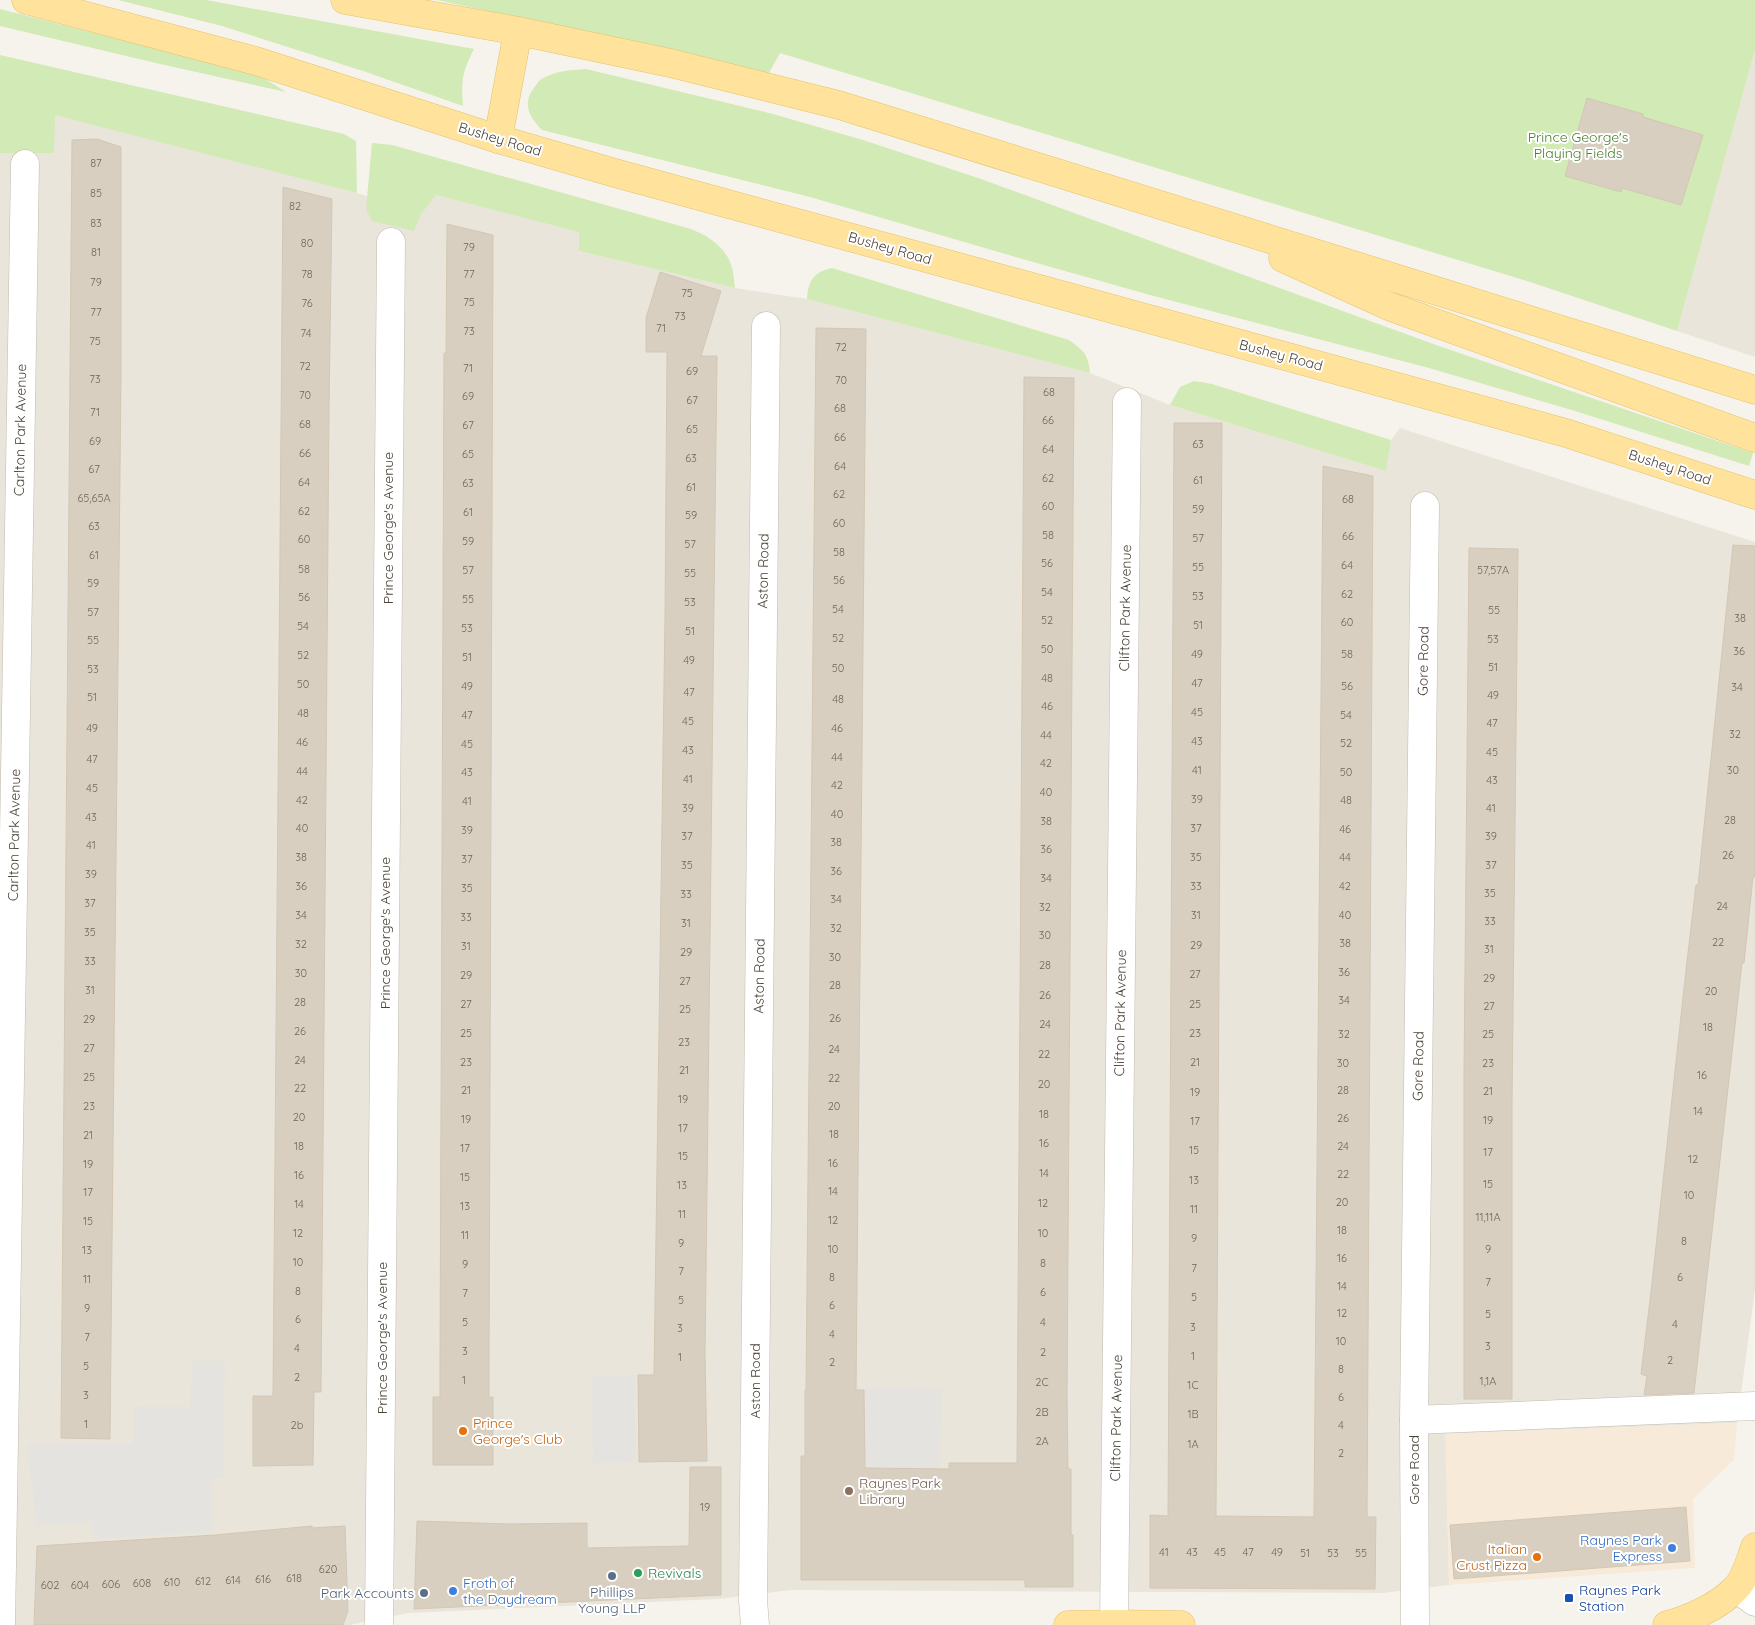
<svg xmlns="http://www.w3.org/2000/svg" width="1755" height="1625" font-family="Quicksand,sans-serif">
<style>
.residential{fill:#eae5da}
.commercial{fill:#f7ead8}
.green{fill:#d2eab5}
.parking{fill:#e5e3e0}
.building{fill:#d8cfc1;stroke:#d3c7b4}
.lines{fill:none;stroke-linecap:round;stroke-linejoin:round}
.minor-casing{stroke:#c2bbae;stroke-width:29}
.major-casing{stroke:#e6c16a;stroke-width:29}
.minor{stroke:#fff;stroke-width:28}
.major{stroke:#ffe39c;stroke-width:28}
.food-dot{fill:#e8710a;stroke:#fff;stroke-width:2}
.education-dot{fill:#8d6e63;stroke:#fff;stroke-width:2}
.shop-dot{fill:#3f7fe0;stroke:#fff;stroke-width:2}
.leisure-dot{fill:#2e9e5b;stroke:#fff;stroke-width:2}
.service-dot{fill:#5c6f8a;stroke:#fff;stroke-width:2}
.transit-dot{fill:#1a4fb4;stroke:#fff;stroke-width:2}
.labels{text-anchor:middle;stroke-width:4;stroke-linejoin:round;paint-order:stroke}
.number-label{font-size:11px;fill:#6e675b}
.park-label{font-size:14px;fill:#4a7f2a;stroke:#fff}
.street-label{font-size:14px;fill:#4b4439;stroke:#fff}
.food-label{font-size:14px;fill:#c56008;stroke:#fff;text-anchor:start}
.education-label{font-size:14px;fill:#785e54;stroke:#fff;text-anchor:start}
.shop-label{font-size:14px;fill:#366cbe;stroke:#fff;text-anchor:end}
.leisure-label{font-size:14px;fill:#27864d;stroke:#fff;text-anchor:start}
.transit-label{font-size:14px;fill:#164399;stroke:#fff;text-anchor:start}
.service-label{font-size:14px;fill:#4e5e75;stroke:#fff}
</style>
<rect width="100%" height="100%" fill="#f6f3ec"/>
<g class="residential">
<polygon points="1755,50 1755,357 1677,331"/>
<polygon points="54,114 357,193 420,214 436,195 580,232 579,251 735,288 807,299 1090,373 1170,405 1386,471 1391,440 1400,428 1755,542 1755,1290 1737,1423 1446,1434 1449,1585 1383,1593 791,1590 718,1599 408,1613 350,1625 0,1625 0,153 54,153"/>
</g>
<polygon class="commercial" points="1737,1423 1734,1460 1693,1499 1695,1568 1449,1585 1445,1434"/>
<g class="green">
<path d="M118 0H206L474 49C462 73 461 80 463 106L363 71 222 26Z"/>
<polygon points="437,0 1755,0 1755,50 1677,331 1530,282 780,53 769,73"/>
<polygon points="0,9 259,75 286,92 160,64 0,26"/>
<polygon points="0,55 344,134 356,141 357,193 55,115 54,153 0,153"/>
<path d="M586 69 773 114 863 140 978 178 1436 345 1753 453 1749 466 1575 411 1429 368 1150 295 1019 258 810 197 542 130C530 118 522 105 533 89 535 87 538 82 540 80 553 71 571 70 586 69Z"/>
<path d="M372 143 392 145 691 229C709 236 727 248 732 268 734 274 734 282 735 288L579 251V232L436 195 421 214 414 231 372 221 366 209Z"/>
<path d="M832 268 1069 340C1084 351 1088 354 1090 373L807 299C808 280 814 272 832 268Z"/>
<polygon points="1194,381 1212,384 1391,440 1386,471 1170,405 1180,387"/>
</g>
<g class="parking">
<polygon points="192,1361 225,1361 224,1478 212,1478 211,1532 93,1539 92,1522 37,1525 27,1445 133,1444 133,1406 190,1407"/>
<polygon points="635,1375 636,1462 593,1463 592,1376"/>
<polygon points="866,1388 942,1389 938,1511 898,1512 898,1468 865,1467"/>
</g>
<g class="building">
<polygon points="1587,98 1643,114 1643,117 1703,135 1681,205 1622,188 1621,192 1565,176"/>
<polygon points="97,139 121,147 121,374 110,1439 61,1438 72,140"/>
<polygon points="283,187 332,199 329,410 321,1392 314,1392 313,1465 253,1466 253,1396 273,1396"/>
<polygon points="447,224 493,235 489,1365 489,1397 493,1397 493,1465 433,1465 433,1397 440,1397 440,1365 444,353 446,353"/>
<polygon points="660,272 721,291 701,356 717,356 705,1355 707,1461 639,1462 638,1375 654,1375 665,617 667,352 646,352 646,318"/>
<polygon points="816,328 866,329 856,1390 864,1390 865,1468 949,1469 949,1463 1017,1463 1024,377 1074,378 1067,1397 1068,1469 1071,1469 1071,1535 1073,1535 1073,1587 1025,1587 1025,1580 801,1580 801,1456 805,1456 805,1390 806,1390"/>
<polygon points="1174,423 1222,423 1216,1516 1314,1517 1323,466 1373,476 1367,1517 1376,1517 1375,1589 1150,1588 1150,1515 1168,1516"/>
<polygon points="1733,545 1755,546 1755,877 1753,877 1744,963 1742,963 1694,1393 1644,1395 1647,1376 1641,1374 1651,1292 1686,970 1696,885 1698,885"/>
<polygon points="1469,548 1518,549 1512,1105 1512,1399 1464,1399 1464,1076"/>
<polygon points="690,1467 721,1467 721,1595 414,1609 417,1521 509,1524 587,1523 587,1548 689,1546"/>
<polygon points="1686,1507 1690,1561 1454,1579 1450,1525"/>
<polygon points="312,1526 312,1528 345,1526 348,1611 343,1625 34,1625 37,1546 215,1535"/>
</g>
<g class="lines">
<g class="minor-casing">
<g id="minor">
<polyline points="1414,1420 1755,1406"/>
<polyline points="1736,1588 1755,1602"/>
<polyline points="1114,1624 1127,402"/>
<polyline points="1,1625 25,164"/>
<polyline points="379,1625 391,242"/>
<polyline points="755,1625 753,1600 766,326"/>
<polyline points="1415,1625 1414,1420 1425,506"/>
</g>
</g>
<g class="major-casing">
<g id="major">
<polyline points="26,0 256,61 498,139 615,173 1566,433 1755,495"/>
<polyline points="345,0 518,31 670,63 839,105 1755,390"/>
<polyline points="498,139 518,31"/>
<polyline points="1283,258 1391,307 1755,438"/>
<polyline points="1068,1625 1114,1624 1181,1625"/>
<path d="M1667 1625C1690 1619 1719 1606 1735 1589 1746 1579 1750 1560 1755 1547"/>
</g>
</g>
<use href="#minor" class="minor"/>
<use href="#major" class="major"/>
</g>
<g class="food-dot">
<circle cx="463" cy="1431" r="5"/>
<circle cx="1537" cy="1557" r="5"/>
</g>
<circle class="education-dot" cx="849" cy="1491" r="5"/>
<g class="shop-dot">
<circle cx="1672" cy="1548" r="5"/>
<circle cx="453" cy="1591" r="5"/>
</g>
<circle class="leisure-dot" cx="638" cy="1573" r="5"/>
<g class="service-dot">
<circle cx="612" cy="1576" r="5"/>
<circle cx="424" cy="1593" r="5"/>
</g>
<rect class="transit-dot" x="1564" y="1593" width="10" height="10" rx="2.5"/>
<g class="labels">
<g class="number-label">
<text x="96" y="167">87</text>
<text x="96" y="197">85</text>
<text x="295" y="210">82</text>
<text x="96" y="227">83</text>
<text x="307" y="247">80</text>
<text x="469" y="251">79</text>
<text x="96" y="256">81</text>
<text x="307" y="278">78</text>
<text x="469" y="278">77</text>
<text x="96" y="286">79</text>
<text x="687" y="297">75</text>
<text x="469" y="306">75</text>
<text x="307" y="307">76</text>
<text x="96" y="316">77</text>
<text x="680" y="320">73</text>
<text x="661" y="332">71</text>
<text x="469" y="335">73</text>
<text x="306" y="337">74</text>
<text x="95" y="345">75</text>
<text x="841" y="351">72</text>
<text x="305" y="370">72</text>
<text x="468" y="372">71</text>
<text x="692" y="375">69</text>
<text x="95" y="383">73</text>
<text x="841" y="384">70</text>
<text x="1049" y="396">68</text>
<text x="305" y="399">70</text>
<text x="468" y="400">69</text>
<text x="692" y="404">67</text>
<text x="840" y="412">68</text>
<text x="95" y="416">71</text>
<text x="1048" y="424">66</text>
<text x="305" y="428">68</text>
<text x="468" y="429">67</text>
<text x="692" y="433">65</text>
<text x="840" y="441">66</text>
<text x="95" y="445">69</text>
<text x="1198" y="448">63</text>
<text x="1048" y="453">64</text>
<text x="305" y="457">66</text>
<text x="468" y="458">65</text>
<text x="691" y="462">63</text>
<text x="840" y="470">64</text>
<text x="94" y="473">67</text>
<text x="1048" y="482">62</text>
<text x="1198" y="484">61</text>
<text x="304" y="486">64</text>
<text x="468" y="487">63</text>
<text x="691" y="491">61</text>
<text x="839" y="498">62</text>
<text x="94" y="502">65,65A</text>
<text x="1348" y="503">68</text>
<text x="1048" y="510">60</text>
<text x="1198" y="513">59</text>
<text x="304" y="515">62</text>
<text x="468" y="516">61</text>
<text x="691" y="519">59</text>
<text x="839" y="527">60</text>
<text x="94" y="530">63</text>
<text x="1048" y="539">58</text>
<text x="1348" y="540">66</text>
<text x="1198" y="542">57</text>
<text x="304" y="543">60</text>
<text x="468" y="545">59</text>
<text x="690" y="548">57</text>
<text x="839" y="556">58</text>
<text x="94" y="559">61</text>
<text x="1047" y="567">56</text>
<text x="1347" y="569">64</text>
<text x="1198" y="571">55</text>
<text x="304" y="573">58</text>
<text x="468" y="574">57</text>
<text x="1493" y="574">57,57A</text>
<text x="690" y="577">55</text>
<text x="839" y="584">56</text>
<text x="93" y="587">59</text>
<text x="1047" y="596">54</text>
<text x="1347" y="598">62</text>
<text x="1198" y="600">53</text>
<text x="304" y="601">56</text>
<text x="468" y="603">55</text>
<text x="690" y="606">53</text>
<text x="838" y="613">54</text>
<text x="1494" y="614">55</text>
<text x="93" y="616">57</text>
<text x="1740" y="622">38</text>
<text x="1047" y="624">52</text>
<text x="1347" y="626">60</text>
<text x="1198" y="629">51</text>
<text x="303" y="630">54</text>
<text x="467" y="632">53</text>
<text x="690" y="635">51</text>
<text x="838" y="642">52</text>
<text x="1493" y="643">53</text>
<text x="93" y="644">55</text>
<text x="1047" y="653">50</text>
<text x="1739" y="655">36</text>
<text x="1197" y="658">49</text>
<text x="1347" y="658">58</text>
<text x="303" y="659">52</text>
<text x="467" y="661">51</text>
<text x="689" y="664">49</text>
<text x="1493" y="671">51</text>
<text x="838" y="672">50</text>
<text x="93" y="673">53</text>
<text x="1047" y="682">48</text>
<text x="1197" y="687">47</text>
<text x="303" y="688">50</text>
<text x="467" y="690">49</text>
<text x="1347" y="690">56</text>
<text x="1737" y="691">34</text>
<text x="689" y="696">47</text>
<text x="1493" y="699">49</text>
<text x="92" y="701">51</text>
<text x="838" y="703">48</text>
<text x="1047" y="710">46</text>
<text x="1197" y="716">45</text>
<text x="303" y="717">48</text>
<text x="467" y="719">47</text>
<text x="1346" y="719">54</text>
<text x="688" y="725">45</text>
<text x="1492" y="727">47</text>
<text x="92" y="732">49</text>
<text x="837" y="732">46</text>
<text x="1735" y="738">32</text>
<text x="1046" y="739">44</text>
<text x="1197" y="745">43</text>
<text x="302" y="746">46</text>
<text x="1346" y="747">52</text>
<text x="467" y="748">45</text>
<text x="688" y="754">43</text>
<text x="1492" y="756">45</text>
<text x="837" y="761">44</text>
<text x="92" y="763">47</text>
<text x="1046" y="767">42</text>
<text x="1197" y="774">41</text>
<text x="1733" y="774">30</text>
<text x="302" y="775">44</text>
<text x="467" y="776">43</text>
<text x="1346" y="776">50</text>
<text x="688" y="783">41</text>
<text x="1492" y="784">43</text>
<text x="837" y="789">42</text>
<text x="92" y="792">45</text>
<text x="1046" y="796">40</text>
<text x="1197" y="803">39</text>
<text x="302" y="804">42</text>
<text x="1346" y="804">48</text>
<text x="467" y="805">41</text>
<text x="688" y="812">39</text>
<text x="1491" y="812">41</text>
<text x="837" y="818">40</text>
<text x="91" y="821">43</text>
<text x="1730" y="824">28</text>
<text x="1046" y="825">38</text>
<text x="302" y="832">40</text>
<text x="1196" y="832">37</text>
<text x="1345" y="833">46</text>
<text x="467" y="834">39</text>
<text x="687" y="840">37</text>
<text x="1491" y="840">39</text>
<text x="836" y="846">38</text>
<text x="91" y="849">41</text>
<text x="1046" y="853">36</text>
<text x="1728" y="859">26</text>
<text x="301" y="861">38</text>
<text x="1196" y="861">35</text>
<text x="1345" y="861">44</text>
<text x="467" y="863">37</text>
<text x="687" y="869">35</text>
<text x="1491" y="869">37</text>
<text x="836" y="875">36</text>
<text x="91" y="878">39</text>
<text x="1046" y="882">34</text>
<text x="301" y="890">36</text>
<text x="1196" y="890">33</text>
<text x="1345" y="890">42</text>
<text x="467" y="892">35</text>
<text x="1490" y="897">35</text>
<text x="686" y="898">33</text>
<text x="836" y="903">34</text>
<text x="90" y="907">37</text>
<text x="1722" y="910">24</text>
<text x="1045" y="911">32</text>
<text x="301" y="919">34</text>
<text x="1196" y="919">31</text>
<text x="1345" y="919">40</text>
<text x="466" y="921">33</text>
<text x="1490" y="925">33</text>
<text x="686" y="927">31</text>
<text x="836" y="932">32</text>
<text x="90" y="936">35</text>
<text x="1045" y="939">30</text>
<text x="1718" y="946">22</text>
<text x="1345" y="947">38</text>
<text x="301" y="948">32</text>
<text x="1196" y="949">29</text>
<text x="466" y="950">31</text>
<text x="1489" y="953">31</text>
<text x="686" y="956">29</text>
<text x="835" y="961">30</text>
<text x="90" y="965">33</text>
<text x="1045" y="969">28</text>
<text x="1344" y="976">36</text>
<text x="301" y="977">30</text>
<text x="1195" y="978">27</text>
<text x="466" y="979">29</text>
<text x="1489" y="982">29</text>
<text x="685" y="985">27</text>
<text x="835" y="989">28</text>
<text x="90" y="994">31</text>
<text x="1711" y="995">20</text>
<text x="1045" y="999">26</text>
<text x="1344" y="1004">34</text>
<text x="300" y="1006">28</text>
<text x="466" y="1008">27</text>
<text x="1195" y="1008">25</text>
<text x="1489" y="1010">27</text>
<text x="685" y="1013">25</text>
<text x="835" y="1022">26</text>
<text x="89" y="1023">29</text>
<text x="1045" y="1028">24</text>
<text x="1708" y="1031">18</text>
<text x="300" y="1035">26</text>
<text x="466" y="1037">25</text>
<text x="1195" y="1037">23</text>
<text x="1344" y="1038">32</text>
<text x="1488" y="1038">25</text>
<text x="684" y="1046">23</text>
<text x="89" y="1052">27</text>
<text x="834" y="1053">24</text>
<text x="1044" y="1058">22</text>
<text x="300" y="1064">24</text>
<text x="466" y="1066">23</text>
<text x="1195" y="1066">21</text>
<text x="1343" y="1067">30</text>
<text x="1488" y="1067">23</text>
<text x="684" y="1074">21</text>
<text x="1702" y="1079">16</text>
<text x="89" y="1081">25</text>
<text x="834" y="1082">22</text>
<text x="1044" y="1088">20</text>
<text x="300" y="1092">22</text>
<text x="466" y="1094">21</text>
<text x="1343" y="1094">28</text>
<text x="1488" y="1095">21</text>
<text x="1195" y="1096">19</text>
<text x="683" y="1103">19</text>
<text x="89" y="1110">23</text>
<text x="834" y="1110">20</text>
<text x="1698" y="1115">14</text>
<text x="1044" y="1118">18</text>
<text x="299" y="1121">20</text>
<text x="1343" y="1122">26</text>
<text x="466" y="1123">19</text>
<text x="1488" y="1124">19</text>
<text x="1195" y="1125">17</text>
<text x="683" y="1132">17</text>
<text x="834" y="1138">18</text>
<text x="88" y="1139">21</text>
<text x="1044" y="1147">16</text>
<text x="299" y="1150">18</text>
<text x="1343" y="1150">24</text>
<text x="465" y="1152">17</text>
<text x="1194" y="1154">15</text>
<text x="1488" y="1156">17</text>
<text x="683" y="1160">15</text>
<text x="1693" y="1163">12</text>
<text x="833" y="1167">16</text>
<text x="88" y="1168">19</text>
<text x="1044" y="1177">14</text>
<text x="1343" y="1178">22</text>
<text x="299" y="1179">16</text>
<text x="465" y="1181">15</text>
<text x="1194" y="1184">13</text>
<text x="1488" y="1188">15</text>
<text x="682" y="1189">13</text>
<text x="833" y="1195">14</text>
<text x="88" y="1196">17</text>
<text x="1689" y="1199">10</text>
<text x="1342" y="1206">20</text>
<text x="1043" y="1207">12</text>
<text x="299" y="1208">14</text>
<text x="465" y="1210">13</text>
<text x="1194" y="1213">11</text>
<text x="682" y="1218">11</text>
<text x="1488" y="1221">11,11A</text>
<text x="833" y="1224">12</text>
<text x="88" y="1225">15</text>
<text x="1342" y="1234">18</text>
<text x="298" y="1237">12</text>
<text x="1043" y="1237">10</text>
<text x="465" y="1239">11</text>
<text x="1194" y="1242">9</text>
<text x="1684" y="1245">8</text>
<text x="681" y="1247">9</text>
<text x="833" y="1253">10</text>
<text x="1488" y="1253">9</text>
<text x="87" y="1254">13</text>
<text x="1342" y="1262">16</text>
<text x="298" y="1266">10</text>
<text x="1043" y="1267">8</text>
<text x="465" y="1268">9</text>
<text x="1194" y="1272">7</text>
<text x="681" y="1275">7</text>
<text x="832" y="1281">8</text>
<text x="1680" y="1281">6</text>
<text x="87" y="1283">11</text>
<text x="1488" y="1286">7</text>
<text x="1342" y="1290">14</text>
<text x="298" y="1295">8</text>
<text x="1043" y="1296">6</text>
<text x="465" y="1297">7</text>
<text x="1194" y="1301">5</text>
<text x="681" y="1304">5</text>
<text x="832" y="1309">6</text>
<text x="87" y="1312">9</text>
<text x="1342" y="1317">12</text>
<text x="1488" y="1318">5</text>
<text x="298" y="1323">6</text>
<text x="465" y="1326">5</text>
<text x="1043" y="1326">4</text>
<text x="1675" y="1328">4</text>
<text x="1193" y="1331">3</text>
<text x="680" y="1332">3</text>
<text x="832" y="1338">4</text>
<text x="87" y="1341">7</text>
<text x="1341" y="1345">10</text>
<text x="1488" y="1350">3</text>
<text x="297" y="1352">4</text>
<text x="465" y="1355">3</text>
<text x="1043" y="1356">2</text>
<text x="1193" y="1360">1</text>
<text x="680" y="1361">1</text>
<text x="1670" y="1364">2</text>
<text x="832" y="1366">2</text>
<text x="86" y="1370">5</text>
<text x="1341" y="1373">8</text>
<text x="297" y="1381">2</text>
<text x="464" y="1384">1</text>
<text x="1488" y="1385">1,1A</text>
<text x="1042" y="1386">2C</text>
<text x="1193" y="1389">1C</text>
<text x="86" y="1399">3</text>
<text x="1341" y="1401">6</text>
<text x="1042" y="1416">2B</text>
<text x="1193" y="1418">1B</text>
<text x="86" y="1428">1</text>
<text x="297" y="1429">2b</text>
<text x="1341" y="1429">4</text>
<text x="1042" y="1445">2A</text>
<text x="1193" y="1448">1A</text>
<text x="1341" y="1457">2</text>
<text x="705" y="1511">19</text>
<text x="1164" y="1556">41</text>
<text x="1192" y="1556">43</text>
<text x="1220" y="1556">45</text>
<text x="1248" y="1556">47</text>
<text x="1277" y="1556">49</text>
<text x="1305" y="1557">51</text>
<text x="1333" y="1557">53</text>
<text x="1361" y="1557">55</text>
<text x="328" y="1573">620</text>
<text x="294" y="1582">618</text>
<text x="263" y="1583">616</text>
<text x="233" y="1584">614</text>
<text x="203" y="1585">612</text>
<text x="172" y="1586">610</text>
<text x="142" y="1587">608</text>
<text x="111" y="1588">606</text>
<text x="50" y="1589">602</text>
<text x="80" y="1589">604</text>
</g>
<g class="park-label">
<text x="1578" y="142">Prince George's<tspan x="1578" dy="16">Playing Fields</tspan></text>
</g>
<g class="street-label">
<text transform="translate(500 139) rotate(17)" y="5">Bushey Road</text>
<text transform="translate(890 248) rotate(16)" y="5">Bushey Road</text>
<text transform="translate(1281 355) rotate(15)" y="5">Bushey Road</text>
<text transform="translate(20 430) rotate(-89)" y="5">Carlton Park Avenue</text>
<text transform="translate(1670 467) rotate(18)" y="5">Bushey Road</text>
<text transform="translate(388 528) rotate(-90)" y="5">Prince George's Avenue</text>
<text transform="translate(763 571) rotate(-89)" y="5">Aston Road</text>
<text transform="translate(1125 608) rotate(-89)" y="5">Clifton Park Avenue</text>
<text transform="translate(1423 661) rotate(-89)" y="5">Gore Road</text>
<text transform="translate(14 835) rotate(-89)" y="5">Carlton Park Avenue</text>
<text transform="translate(385 933) rotate(-90)" y="5">Prince George's Avenue</text>
<text transform="translate(759 976) rotate(-89)" y="5">Aston Road</text>
<text transform="translate(1120 1013) rotate(-89)" y="5">Clifton Park Avenue</text>
<text transform="translate(1418 1066) rotate(-89)" y="5">Gore Road</text>
<text transform="translate(382 1338) rotate(-90)" y="5">Prince George's Avenue</text>
<text transform="translate(755 1381) rotate(-90)" y="5">Aston Road</text>
<text transform="translate(1116 1418) rotate(-89)" y="5">Clifton Park Avenue</text>
<text transform="translate(1414 1470) rotate(-90)" y="5">Gore Road</text>
</g>
<g class="food-label">
<text x="473" y="1428">Prince<tspan x="473" dy="16">George's Club</tspan></text>
<text x="1527" y="1554" text-anchor="end">Italian<tspan x="1527" dy="16">Crust Pizza</tspan></text>
</g>
<g class="education-label">
<text x="859" y="1488">Raynes Park<tspan x="859" dy="16">Library</tspan></text>
</g>
<g class="shop-label">
<text x="1662" y="1545">Raynes Park<tspan x="1662" dy="16">Express</tspan></text>
<text x="463" y="1588" text-anchor="start">Froth of<tspan x="463" dy="16">the Daydream</tspan></text>
</g>
<g class="leisure-label">
<text x="648" y="1578">Revivals</text>
</g>
<g class="transit-label">
<text x="1579" y="1595">Raynes Park<tspan x="1579" dy="16">Station</tspan></text>
</g>
<g class="service-label">
<text x="612" y="1597">Phillips<tspan x="612" dy="16">Young LLP</tspan></text>
<text x="414" y="1598" text-anchor="end">Park Accounts</text>
</g>
</g>
</svg>
